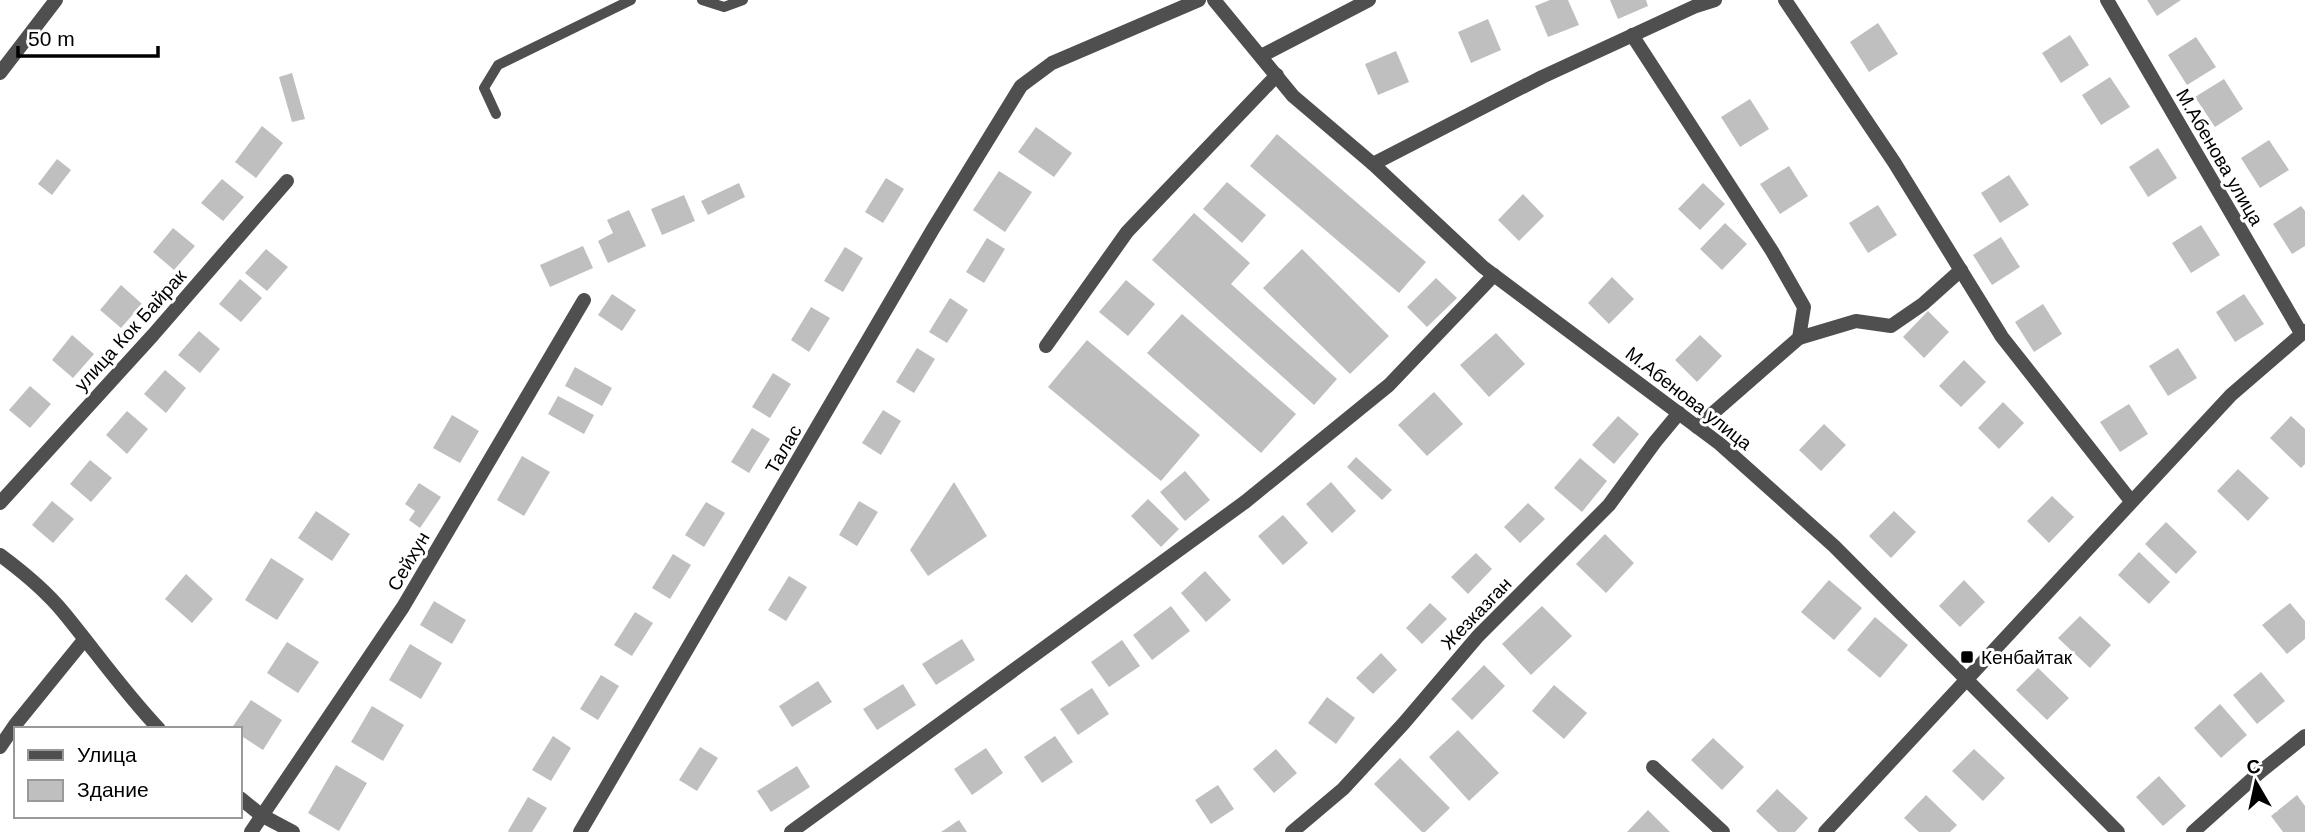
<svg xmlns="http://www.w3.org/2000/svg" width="2305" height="832" font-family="Arial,sans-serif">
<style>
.building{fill:#bfbfbf}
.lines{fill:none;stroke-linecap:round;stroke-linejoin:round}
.lane{stroke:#4f4f4f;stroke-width:10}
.street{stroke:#4f4f4f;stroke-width:14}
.poi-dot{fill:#000;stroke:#fff;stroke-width:2.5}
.labels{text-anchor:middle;stroke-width:6;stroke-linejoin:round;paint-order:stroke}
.street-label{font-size:19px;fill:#000;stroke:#fff}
.poi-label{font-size:19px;fill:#000;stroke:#fff;text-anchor:start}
</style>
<rect width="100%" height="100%" fill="#fff"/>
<g class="building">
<polygon points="1550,0 1568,0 1579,25 1548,37 1535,6"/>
<polygon points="1610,0 1646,0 1648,6 1618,19"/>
<polygon points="2147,0 2181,0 2157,16"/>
<polygon points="1488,19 1501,50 1471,63 1458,32"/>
<polygon points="1878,23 1898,54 1869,72 1850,42"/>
<polygon points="2070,35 2089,65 2061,83 2042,53"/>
<polygon points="2196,37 2216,67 2187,85 2168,55"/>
<polygon points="1396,51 1409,82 1378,95 1365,64"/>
<polygon points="292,73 305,119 292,122 279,77"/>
<polygon points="2110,77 2130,107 2101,125 2082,95"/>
<polygon points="2224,79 2243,109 2215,127 2195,97"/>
<polygon points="1750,99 1769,129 1740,147 1721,117"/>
<polygon points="262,126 283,143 256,178 235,162"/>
<polygon points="1036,127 1072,153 1054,177 1018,152"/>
<polygon points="1277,134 1426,262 1399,293 1250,166"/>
<polygon points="2269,140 2289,170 2260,188 2241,158"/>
<polygon points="2158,148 2177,178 2148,197 2129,167"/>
<polygon points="57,159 71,170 52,195 38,184"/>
<polygon points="1789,166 1808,196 1780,214 1760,184"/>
<polygon points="999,171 1032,192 1005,232 973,210"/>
<polygon points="2009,175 2029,205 2000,223 1981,193"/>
<polygon points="886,178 904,189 883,223 865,212"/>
<polygon points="222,179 244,197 223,221 201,203"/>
<polygon points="1227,182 1266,215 1242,243 1203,209"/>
<polygon points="739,183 745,197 708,215 701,201"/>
<polygon points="1703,183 1725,204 1700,230 1678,209"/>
<polygon points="1523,194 1544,216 1519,241 1498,220"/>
<polygon points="684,195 695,221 662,235 651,209"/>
<polygon points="1878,205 1897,235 1868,253 1849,223"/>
<polygon points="2301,206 2305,211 2305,246 2292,254 2273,224"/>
<polygon points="629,210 646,246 608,263 598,241 613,233 607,220"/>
<polygon points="1194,213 1250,263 1231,284 1337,379 1314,405 1152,260"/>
<polygon points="1725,223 1747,244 1722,270 1700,249"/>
<polygon points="2201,225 2220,255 2191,273 2172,243"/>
<polygon points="173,228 195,246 174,270 153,252"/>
<polygon points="2001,237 2020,267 1992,285 1973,255"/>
<polygon points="987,238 1005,249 984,283 966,272"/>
<polygon points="583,246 593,268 550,287 540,265"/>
<polygon points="845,247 863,258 843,292 824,281"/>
<polygon points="266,249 288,267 267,291 245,273"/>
<polygon points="1302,249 1389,336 1350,374 1263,288"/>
<polygon points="1612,277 1634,299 1609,324 1588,303"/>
<polygon points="1436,278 1457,298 1427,327 1407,307"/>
<polygon points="240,279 262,298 241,322 219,304"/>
<polygon points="1126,280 1155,304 1128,336 1099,312"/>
<polygon points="121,285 142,304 121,328 100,310"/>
<polygon points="612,294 636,310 622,331 598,315"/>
<polygon points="2244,294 2264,324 2235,342 2216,312"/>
<polygon points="950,298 968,310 947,343 929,332"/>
<polygon points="2043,304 2062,334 2034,352 2015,322"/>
<polygon points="811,307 830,318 809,352 791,340"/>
<polygon points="1928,311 1949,332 1924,358 1903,337"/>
<polygon points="1182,314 1296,414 1261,453 1147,353"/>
<polygon points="199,331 220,349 200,373 178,355"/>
<polygon points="1496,333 1525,364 1489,397 1460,365"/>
<polygon points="72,335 94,354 73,378 52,360"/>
<polygon points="1700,335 1722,356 1697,382 1675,360"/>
<polygon points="1087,340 1200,435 1161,481 1048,387"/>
<polygon points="917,348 935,359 914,393 896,382"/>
<polygon points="2178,348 2197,378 2168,396 2149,366"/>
<polygon points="1964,360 1986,382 1961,407 1939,386"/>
<polygon points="575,367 612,388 602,406 565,386"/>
<polygon points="165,370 186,388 166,413 144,394"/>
<polygon points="773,373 791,384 770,418 752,407"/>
<polygon points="30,386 51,404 30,428 9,410"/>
<polygon points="1434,392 1463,424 1427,456 1398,425"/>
<polygon points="558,396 594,415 584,434 548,414"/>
<polygon points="2003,402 2024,423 1999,449 1978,428"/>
<polygon points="2129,404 2148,434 2120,452 2100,422"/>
<polygon points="883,410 901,421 881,455 862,443"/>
<polygon points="127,411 148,429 127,454 106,435"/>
<polygon points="452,415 479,431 460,463 433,448"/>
<polygon points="1618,416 1639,434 1614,464 1592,445"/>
<polygon points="2291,416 2305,429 2305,464 2301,468 2270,438"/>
<polygon points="1824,424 1846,445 1821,471 1799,450"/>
<polygon points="752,428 770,439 749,473 731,462"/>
<polygon points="522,456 550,472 524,516 497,500"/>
<polygon points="1356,457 1392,490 1382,500 1347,467"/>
<polygon points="1580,458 1607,481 1582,512 1554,488"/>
<polygon points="90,460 112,478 91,502 70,484"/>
<polygon points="2238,469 2269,498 2248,521 2217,491"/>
<polygon points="1185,471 1210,500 1185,521 1160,492"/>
<polygon points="954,482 987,536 928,576 910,550"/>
<polygon points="1331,482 1356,511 1332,533 1306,504"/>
<polygon points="419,483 441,497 420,528 409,520 415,511 405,504"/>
<polygon points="2052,496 2074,517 2049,543 2027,521"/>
<polygon points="1148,499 1179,529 1161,547 1131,516"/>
<polygon points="52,501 74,519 53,543 32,525"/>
<polygon points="859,501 878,512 857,546 839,535"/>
<polygon points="706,502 725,513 704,547 685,535"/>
<polygon points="1528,503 1545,519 1520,543 1504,527"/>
<polygon points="316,511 350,534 332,561 298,538"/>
<polygon points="1894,511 1916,532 1891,558 1869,536"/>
<polygon points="1283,515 1308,543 1283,565 1258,536"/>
<polygon points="2166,522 2197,552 2176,574 2145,544"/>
<polygon points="1605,534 1634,563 1606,593 1576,564"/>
<polygon points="2139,552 2170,582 2149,604 2118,575"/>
<polygon points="1476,553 1492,569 1468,594 1451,577"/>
<polygon points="673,554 691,565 670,599 652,588"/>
<polygon points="271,558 304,579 277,620 245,600"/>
<polygon points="1205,571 1231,600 1206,622 1181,593"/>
<polygon points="186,574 213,599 192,623 165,599"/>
<polygon points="789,576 807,587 786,621 768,610"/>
<polygon points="1829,580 1862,608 1834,640 1801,612"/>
<polygon points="1964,580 1985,602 1960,627 1939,606"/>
<polygon points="434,601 466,620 452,644 420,625"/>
<polygon points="1430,603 1447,619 1422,644 1406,628"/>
<polygon points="2290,603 2305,621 2305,639 2287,654 2262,625"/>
<polygon points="1171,606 1190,631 1152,660 1133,635"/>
<polygon points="1542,606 1572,636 1531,675 1502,644"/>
<polygon points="635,612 653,623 632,656 614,645"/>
<polygon points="2080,616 2111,645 2090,668 2058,638"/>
<polygon points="1875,617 1908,645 1880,678 1847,650"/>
<polygon points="962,639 975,660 936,685 922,664"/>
<polygon points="1122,640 1140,666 1109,687 1091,662"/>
<polygon points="287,642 319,662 298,693 267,673"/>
<polygon points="410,644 442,663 421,699 389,680"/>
<polygon points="1381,653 1397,670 1373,694 1356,678"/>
<polygon points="1484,665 1505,686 1472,720 1451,699"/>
<polygon points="2038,668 2069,698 2047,720 2016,690"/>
<polygon points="2261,672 2285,701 2257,724 2233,695"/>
<polygon points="601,675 619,686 598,720 580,709"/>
<polygon points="818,681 832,702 792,727 779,706"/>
<polygon points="903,684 916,705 877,730 863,709"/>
<polygon points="1554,685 1587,713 1564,739 1532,711"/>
<polygon points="1092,688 1109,714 1078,735 1060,709"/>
<polygon points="1327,697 1355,718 1336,744 1308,723"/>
<polygon points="251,700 282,720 263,750 240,735 240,729 231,729"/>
<polygon points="2220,704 2247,735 2221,758 2194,728"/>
<polygon points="372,706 404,725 383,761 351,742"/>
<polygon points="1458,730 1499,773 1469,801 1429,757"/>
<polygon points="553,736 571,748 551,781 532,770"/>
<polygon points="1055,736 1073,762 1042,783 1024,757"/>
<polygon points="1713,738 1744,767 1722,790 1691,760"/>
<polygon points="700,747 718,758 697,791 679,780"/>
<polygon points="986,748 1003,773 972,795 954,769"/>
<polygon points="1276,749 1297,773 1274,793 1253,769"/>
<polygon points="1974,749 2005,778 1983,801 1952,771"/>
<polygon points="1400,758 1450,808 1425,832 1422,832 1374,784"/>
<polygon points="336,765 367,783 339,831 308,813"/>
<polygon points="797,766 810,787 771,812 757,791"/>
<polygon points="2159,776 2186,806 2163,826 2136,797"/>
<polygon points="1218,785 1234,809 1211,824 1195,800"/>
<polygon points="1777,789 1808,818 1795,832 1778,832 1756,811"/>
<polygon points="1926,795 1957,825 1950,832 1919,832 1904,818"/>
<polygon points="2297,795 2305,806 2305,832 2283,832 2271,816"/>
<polygon points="528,797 547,808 532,832 509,832 508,831"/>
<polygon points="1648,810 1670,832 1627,832"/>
<polygon points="959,820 967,832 941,832"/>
</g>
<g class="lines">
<g class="lane">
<polyline points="702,0 724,7 743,0"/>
<polyline points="496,114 484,88 498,65 631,0"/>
</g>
<g class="street">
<polyline points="1214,0 1293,96 1373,164 1483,267 1720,444 1834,546 2118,832"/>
<polyline points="1785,0 1894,162 2002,337 2131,501"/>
<polyline points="2107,0 2301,333"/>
<polyline points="1632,35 1772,251 1804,307 1799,338 1697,427"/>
<polyline points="1261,56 1369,0"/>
<polyline points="0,73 56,0"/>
<polyline points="1373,164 1542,77 1696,6 1715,0"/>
<polyline points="1799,338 1856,321 1891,326 1923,304 1961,270"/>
<polyline points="1046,346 1127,232 1277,75"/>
<polyline points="0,503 153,335 287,181"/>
<path d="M0 555C23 572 46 591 64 613 96 652 124 692 159 729"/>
<polyline points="0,747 15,725 84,640"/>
<polyline points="1653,767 1723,832"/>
<polyline points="240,798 261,815 293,832"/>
<polyline points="251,832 403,607 584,300"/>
<polyline points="580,832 933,229 1021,86 1052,63 1199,0"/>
<polyline points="791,832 1245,502 1389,385 1494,275"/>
<polyline points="1292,832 1343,789 1404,723 1478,636 1609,505 1655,442 1679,413"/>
<polyline points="1825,832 2231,395 2305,331"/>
<polyline points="2193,832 2260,772 2305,736"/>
</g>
</g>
<rect class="poi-dot" x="1960" y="650" width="14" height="14" rx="3.5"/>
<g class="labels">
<g class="street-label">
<text transform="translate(2220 157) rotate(60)" y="7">М.Абенова улица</text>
<text transform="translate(130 330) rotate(-48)" y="7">улица Кок Байрак</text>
<text transform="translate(1689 398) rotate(38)" y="7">М.Абенова улица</text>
<text transform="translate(783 449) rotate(-60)" y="7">Талас</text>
<text transform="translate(408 561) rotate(-60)" y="7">Сейхун</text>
<text transform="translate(1476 613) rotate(-46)" y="7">Жезказган</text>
</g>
<g class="poi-label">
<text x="1981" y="664">Кенбайтак</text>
</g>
</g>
<rect x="14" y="727" width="228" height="91" fill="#ffffff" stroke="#999999" stroke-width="2"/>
<rect x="28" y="750" width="35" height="10" fill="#4f4f4f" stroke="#999999" stroke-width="2"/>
<text x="77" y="762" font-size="21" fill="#000000">Улица</text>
<rect x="28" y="780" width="35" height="21" fill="#bfbfbf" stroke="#999999" stroke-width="2"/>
<text x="77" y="797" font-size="21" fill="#000000">Здание</text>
<g transform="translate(2256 783) rotate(351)" stroke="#ffffff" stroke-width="5" paint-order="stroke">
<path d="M0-5L12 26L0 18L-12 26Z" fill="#000000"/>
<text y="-10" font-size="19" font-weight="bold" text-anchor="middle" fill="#000000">С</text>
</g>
<path d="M18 46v10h140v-10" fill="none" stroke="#000000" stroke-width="3.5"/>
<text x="28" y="46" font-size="21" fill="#000000" stroke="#ffffff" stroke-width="5" paint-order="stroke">50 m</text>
</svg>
